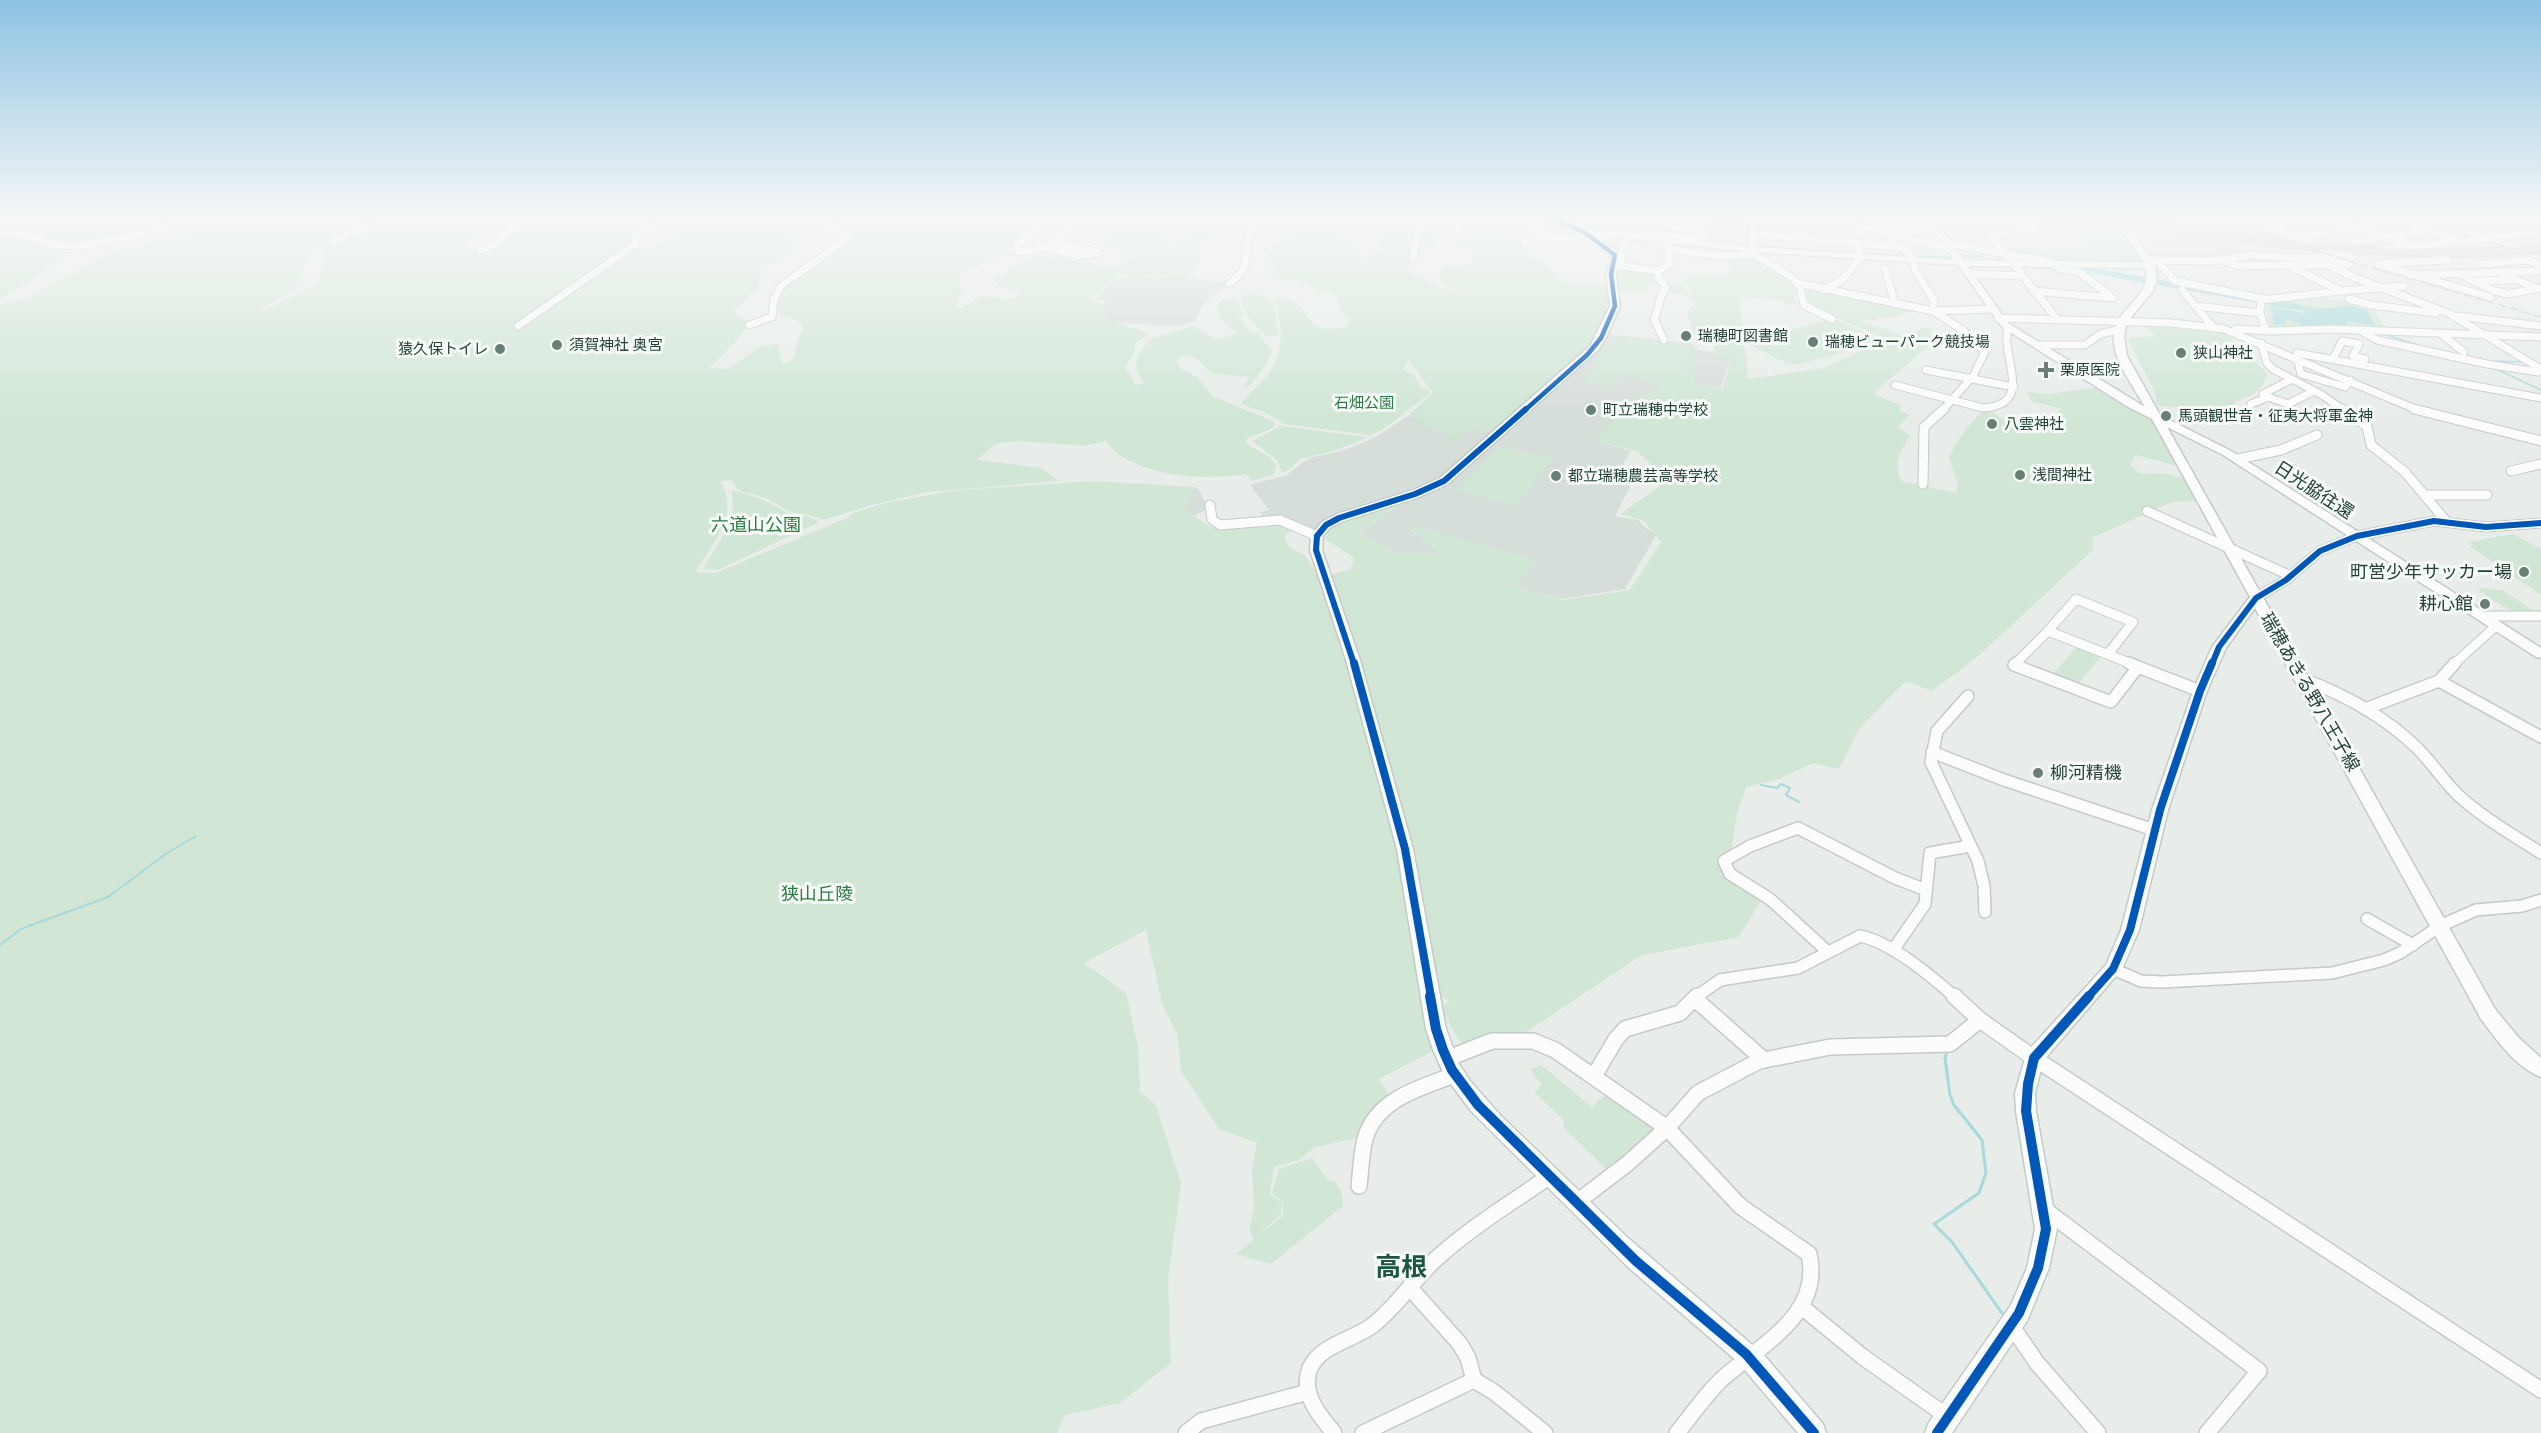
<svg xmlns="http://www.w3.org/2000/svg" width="2541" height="1433" font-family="Rubik,'Noto Sans JP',sans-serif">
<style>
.built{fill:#d6deda}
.green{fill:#d1e6d5;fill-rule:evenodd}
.water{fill:#a8d9db}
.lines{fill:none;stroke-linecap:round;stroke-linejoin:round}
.stream-far2{stroke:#a8d9db;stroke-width:1.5}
.stream-far1{stroke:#a8d9db;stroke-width:2}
.stream{stroke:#a8d9db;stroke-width:3}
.river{fill:#a8d9db;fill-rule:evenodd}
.street-far3-casing{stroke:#c5cac7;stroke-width:9}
.street-far2-casing{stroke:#c5cac7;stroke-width:11}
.street-far1-casing{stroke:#c5cac7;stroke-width:14}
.street-casing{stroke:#c5cac7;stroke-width:18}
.secondary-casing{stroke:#c3cac7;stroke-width:3}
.primary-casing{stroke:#c3ccc8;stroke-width:4}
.street-far3{stroke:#fcfcfc;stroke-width:7}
.street-far2{stroke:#fcfcfc;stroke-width:9}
.street-far1{stroke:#fcfcfc;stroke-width:11}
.street{stroke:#fcfcfc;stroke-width:15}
.secondary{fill:#fcfcfc;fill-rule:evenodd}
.primary{fill:#cfd7d4;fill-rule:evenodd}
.rail{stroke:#c9cdcb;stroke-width:1.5;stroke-dasharray:8 4;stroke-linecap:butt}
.cycleway-far3-casing{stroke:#f7fbf8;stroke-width:7}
.cycleway-far2-casing{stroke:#f7fbf8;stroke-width:9}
.cycleway-far1-casing{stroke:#f7fbf8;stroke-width:12}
.cycleway-casing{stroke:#f7fbf8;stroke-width:14}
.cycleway-far3{stroke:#0057b8;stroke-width:4.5}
.cycleway-far2{stroke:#0057b8;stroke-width:6}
.cycleway-far1{stroke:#0057b8;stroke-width:8}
.cycleway{stroke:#0057b8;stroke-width:10}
.poi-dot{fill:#687e76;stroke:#f7fbf8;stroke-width:2}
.labels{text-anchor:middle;stroke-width:6;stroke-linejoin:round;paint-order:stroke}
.far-poi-label{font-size:15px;fill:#234237;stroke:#f7fbf8;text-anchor:start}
.far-park-label{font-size:15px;fill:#2b7b43;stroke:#f7fbf8}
.street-label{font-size:18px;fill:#234237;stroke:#f7fbf8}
.park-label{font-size:18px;fill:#2b7b43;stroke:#f7fbf8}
.poi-label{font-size:18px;fill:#234237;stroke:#f7fbf8;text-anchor:end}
.near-quarter-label{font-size:26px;font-weight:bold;fill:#1e5643;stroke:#f7fbf8}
</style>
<rect width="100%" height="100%" fill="#e8edea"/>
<g class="built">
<polygon points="1709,217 1747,219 1747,240 1707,237"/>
<polygon points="2175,236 2239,244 2241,255 2221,259 2155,258 2147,247 2155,247 2149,240 2178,240"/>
<polygon points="1131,276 1162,278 1172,276 1230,283 1206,300 1195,321 1179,326 1112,323 1104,321 1102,306 1106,301 1096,300 1114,279"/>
<polygon points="1606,334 1694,344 1694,349 1732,356 1721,387 1695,384 1695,364 1656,391 1636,398 1595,441 1631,451 1623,463 1635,477 1615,516 1638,520 1648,530 1658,532 1625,589 1561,599 1514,587 1536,563 1410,530 1427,540 1444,555 1397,553 1360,533 1404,501 1432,492 1424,488 1314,532 1265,518 1260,512 1269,510 1250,485 1287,475 1303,462 1313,457 1342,451 1374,438 1408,416 1493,432 1430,486 1437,489 1447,484 1504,435"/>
<polygon points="1195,487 1200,491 1205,503 1205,510 1194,516 1185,510 1190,492"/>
</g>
<g class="green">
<polygon points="0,216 223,216 163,235 135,233 81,244 57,255 60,261 0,300"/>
<path d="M317 216H402L340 236 329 245 376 226 411 216H475L472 219H494L461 248V255L482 254 541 216H692L643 229 639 232 636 246 665 245C673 234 684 232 697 227 735 213 764 210 795 240L787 254 760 267 758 288 734 311 749 322 737 340 709 368 728 369 761 346 777 344 782 363H790C798 352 794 349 798 339 801 332 803 332 803 324L780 313 778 301 782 289 849 241 813 216 1039 217 1036 224 1043 226 999 256 967 270 959 276 961 291 956 307 961 308 981 296 1004 299 1016 297 1020 292 999 286 994 279 1035 255 1111 267 1134 259 1136 250 1128 253 1106 244 1111 230 1144 226 1150 216H1186L1163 243 1138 249 1177 245 1188 236 1187 229 1178 231 1189 216H1199L1202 225H1213L1212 240 1202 243 1196 271 1186 277 1117 275 1092 299 1110 309 1105 321C1117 325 1139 326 1148 335L1137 342 1134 353 1125 367 1136 385 1144 383C1130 361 1137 359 1150 339L1193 326 1216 340 1236 333 1218 316 1217 306 1222 300 1234 297 1244 315 1238 316 1252 333 1258 332 1272 352 1263 369 1248 387 1243 386 1250 377 1212 373 1197 359 1185 355 1177 359V364L1184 371 1197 377 1212 396 1275 422C1272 434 1254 432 1245 441 1253 452 1268 450 1276 466L1274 474 1253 481 1246 474C1207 480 1158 478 1123 457 1116 454 1111 446 1106 441L1086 446 1020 441 997 443 976 460 1042 468 1059 481 927 492 875 504 823 520C812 514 803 515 791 512 781 508 772 500 762 497 746 491 739 496 731 479L720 482C741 512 712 545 696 571L698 573H716L849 517 851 514 885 503 959 490 1093 481 1195 487 1190 492 1186 510C1196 517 1207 527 1219 529 1244 533 1268 516 1291 529L1285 536C1287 548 1294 551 1304 554L1318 575H1331L1351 569 1354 558 1325 539C1335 516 1381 509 1404 501L1360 533 1397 553 1443 554 1427 540 1410 529 1414 526 1531 558 1536 563 1514 587 1562 600 1630 590 1661 542 1644 521 1621 514 1668 480 1637 451 1594 441 1636 398 1656 391 1662 386 1625 374 1612 387 1584 380 1598 368 1593 366 1613 336 1689 345 1693 355 1690 356 1693 357 1689 365 1677 375 1695 363V384L1723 388 1732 356 1715 353V335L1694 333 1687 313 1694 302 1687 295 1667 291 1668 287 1685 285 1687 294 1690 290 1684 282C1697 270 1707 273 1723 277L1735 266 1727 263 1728 261 1750 263 1748 257 1758 259 1767 265 1757 264V267L1772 270 1800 286 1794 294 1797 303 1790 305 1782 300 1739 297 1748 379 1825 368 1886 339 1809 306 1806 289 1916 309 1901 316 1860 321 1908 337 1925 327 1932 329 1929 345 1873 394 1902 406 1899 410 1909 415 1898 427 1910 436C1899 453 1894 461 1901 481L1956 493 1958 485 1949 458C1957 440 1971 420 1987 409L2014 427C2036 424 2045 423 2062 409L2031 401 2027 392 2048 394 2099 387 2153 419 2182 467 2135 455 2130 465 2139 473 2167 474 2192 481 2203 501 2172 502 2092 538 2094 549 1975 659 1932 691 1906 681 1858 730 1842 764 1837 769 1813 763 1779 779 1746 787 1737 814 1732 847 1721 868 1762 899 1739 937 1642 955 1519 1037H1493L1483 1029 1491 1038 1465 1047 1455 1034 1442 1008 1449 1002 1441 996 1438 983 1420 979 1424 1019 1435 1050 1379 1079 1392 1100 1367 1136 1315 1147 1299 1160 1274 1167 1270 1194 1282 1203 1281 1214 1257 1236 1283 1216V1202L1272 1193 1279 1169 1312 1158 1329 1181 1334 1180 1342 1193 1343 1206 1271 1264 1236 1254 1253 1240 1249 1227 1254 1210 1252 1170 1257 1143 1219 1129 1181 1071 1177 1034 1162 1004 1146 930 1084 963 1126 993 1138 1047 1140 1092 1156 1105 1181 1184 1168 1280 1171 1363 1120 1403 1065 1415 1057 1433H0V305L23 300 109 253 256 218 264 228ZM328 245 325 262 315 285 265 310 260 309 295 290 305 263 316 246Z"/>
<path d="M1277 216H1291L1288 217V226L1294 229 1338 232 1349 243 1355 256 1366 258 1377 250 1381 232 1343 229 1333 216H1377L1391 225 1436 230V241L1406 267V271H1415L1414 275 1459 295 1458 292 1440 283 1439 277 1441 268 1475 263 1472 248 1454 244C1481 228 1503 233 1527 250V258C1544 260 1549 267 1557 281L1610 287 1606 315 1592 344 1493 432 1472 429 1455 436 1425 427V421L1408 416 1433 393 1409 360 1403 369 1414 375 1420 388 1428 389 1429 394 1379 432 1369 435 1284 424 1269 414 1241 404C1248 393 1260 385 1269 373 1284 353 1283 324 1274 301L1279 296 1299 304 1311 322 1324 329 1344 328 1351 319 1339 308 1338 298 1331 292 1315 289 1300 281H1281L1269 275 1268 270 1274 268 1263 248 1290 241 1291 237 1278 232 1275 221Z"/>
<polygon points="2085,233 2123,235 2144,260 2138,262 2065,264 2009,253 2006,248 2096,246"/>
<polygon points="1615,266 1651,271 1659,284 1648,285 1648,292 1615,290"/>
<polygon points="1252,294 1269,297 1274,307 1279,336 1265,336 1247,315 1240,299 1243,296"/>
<polygon points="2308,298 2352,301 2372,307 2387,330 2299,327 2270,328 2265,304 2267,300"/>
<polygon points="1833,318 1875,337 1878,341 1870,345 1800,364 1788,364 1747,343"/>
<path d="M2143 324 2200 328 2225 333 2267 373C2263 392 2251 397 2234 402L2239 410 2199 416 2182 422 2178 420 2186 410C2176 405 2168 408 2157 405 2156 382 2135 361 2129 338L2156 336Z"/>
<polygon points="1281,426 1366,437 1366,438 1339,449 1301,459 1287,471 1282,472 1277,460 1252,441"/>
<polygon points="1500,446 1553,458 1515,506 1457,490"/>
<polygon points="732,490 759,498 788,513 807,516 819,522 718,570 703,569 725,532 733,514"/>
<polygon points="2513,534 2541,549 2541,595 2469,546 2473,545 2469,542"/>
<polygon points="2476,588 2502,590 2532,610 2541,610 2541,613 2516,614 2507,607 2503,607"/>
<polygon points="2077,646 2101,656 2076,687 2051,677"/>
<polygon points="1541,1065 1592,1107 1608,1092 1659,1127 1607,1170 1564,1128 1563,1119 1535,1093 1542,1085 1530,1069"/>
</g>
<polygon class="water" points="2285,301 2316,309 2354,306 2367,310 2375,326 2348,321 2346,325 2306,326 2288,319 2284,324 2274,325 2272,318 2275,316 2270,308 2304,313 2305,311 2302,310 2271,307 2269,302"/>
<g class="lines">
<g class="stream-far2">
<polyline points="505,219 506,216"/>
<polyline points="1214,226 1217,216"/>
<polyline points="1912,253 1916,256 1953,257"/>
<polyline points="1961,256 1985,256"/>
<polyline points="2384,334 2421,346"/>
<polyline points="2490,361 2523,362"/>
<polyline points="2492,367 2541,390"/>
</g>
<g class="stream-far1">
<polyline points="1761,785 1777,788 1781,784 1790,788 1786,795 1799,802"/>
<polyline points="0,945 21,929 108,897 167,853 196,836"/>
</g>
<polyline class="stream" points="1948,1049 1945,1058 1950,1095 1954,1105 1982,1140 1986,1173 1979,1193 1934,1224 1952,1242 2004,1316"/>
<g class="river">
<polygon points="1830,216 1844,216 1864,224 1860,227"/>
<polygon points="2075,265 2258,297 2263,300 2258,303 2072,270 2072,266"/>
</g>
<g class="street-far3-casing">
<g id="street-far3">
<polyline points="264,216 268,225 312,216"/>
<path d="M1039 216 1034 233 1016 245 1017 251C1047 256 1064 231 1087 216"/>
<polyline points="1479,216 1529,223"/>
<polyline points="1528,216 1529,223 1546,237 1593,240"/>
<polyline points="1547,216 1568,225 1603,246"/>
<polyline points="1597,216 1647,219"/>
<polyline points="1723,216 1809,223 1823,216"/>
<polyline points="1823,216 1857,227"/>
<polyline points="1858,216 1880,232"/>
<polyline points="2173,216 2211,218"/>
<polyline points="2229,216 2352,257"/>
<polyline points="2320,216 2411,245"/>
<polyline points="2033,217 2034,231 1989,233 2057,319"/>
<polyline points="2243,219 2261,216"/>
<polyline points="2396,221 2453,238"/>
<polyline points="2377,224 2419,216"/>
<polyline points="1662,226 1704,230"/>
<polyline points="2150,226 2152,216"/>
<polyline points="2268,228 2327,219"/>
<polyline points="1458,229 1460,216"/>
<polyline points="1887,229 1938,231"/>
<polyline points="1880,232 1952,249"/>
<polyline points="0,233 31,236 52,245 78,246 128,237 208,216"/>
<polyline points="1753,234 1899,247"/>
<polyline points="1703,237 1706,216"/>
<polyline points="1591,238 1622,233 1702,238"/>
<polyline points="2296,238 2377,224 2351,216"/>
<polyline points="334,242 350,233 406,216"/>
<polyline points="2352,242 2431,231"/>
<polyline points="1524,243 1541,235"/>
<polyline points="1894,243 1910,254 1916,272 1934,300 1933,311"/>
<polyline points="1947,243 2052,262 2058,268 2079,272 2113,298 2033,291"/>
<polyline points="1045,248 1079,256 1099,253 1053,242"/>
<polyline points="1668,249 1717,256 1755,255 1793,278 1800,287 1804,305 1832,319"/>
<polyline points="480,250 494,245 526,216"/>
<polyline points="2380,250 2541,232"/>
<polyline points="1413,258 1421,216"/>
<polyline points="1621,260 1623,243 1630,237"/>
<polyline points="2150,260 2211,261 2249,255 2300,258"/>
<polyline points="2222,260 2239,266 2349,264 2327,257 2301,258"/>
<polyline points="2157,261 2175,281 2264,299"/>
<polyline points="2385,263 2448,260 2436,254"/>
<polyline points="2326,264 2356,278 2450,314 2541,369"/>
<polyline points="2377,264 2490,297"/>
<polyline points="2480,264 2528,260 2541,265"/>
<polyline points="1614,265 1659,271 1670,263 1667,245"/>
<polyline points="1885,268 1895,304"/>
<path d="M1659 271 1658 277 1666 287C1657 301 1661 306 1654 319L1664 340"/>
<polyline points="1969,274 2023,276"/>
<polyline points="2503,274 2536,288"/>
<polyline points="2411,275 2541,271"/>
<polyline points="2462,275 2495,291 2508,294 2541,288"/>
<polyline points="2477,281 2512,280"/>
<polyline points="1797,283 1933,311 1992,309"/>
<path d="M1229 284C1250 269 1244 258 1248 237 1249 232 1255 226 1259 222L1257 216"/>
<polyline points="1824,289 1842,280 1860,258 1857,243"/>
<polyline points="2182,290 2213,327"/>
<polyline points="2341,291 2404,286"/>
<polyline points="2349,299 2371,305 2436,313"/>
<polyline points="2195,306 2260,313"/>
<polyline points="1933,311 1964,331 1985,352 1973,376 1942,411"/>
<polyline points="2458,316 2541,326"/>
<polyline points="1998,318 2172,323 2224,329 2420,411"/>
<polyline points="749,325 772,317 774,299 781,286 848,238 827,226 817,216"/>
<polyline points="518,326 636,244 634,233 688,216"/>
<polyline points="2236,329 2269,331 2331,329 2541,337"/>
<polyline points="2266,331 2260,313 2261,300 2341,291 2292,267"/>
<polyline points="2361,331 2377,340 2487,364 2538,372"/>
<polyline points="2441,334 2464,352"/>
<polyline points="2261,343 2267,363 2273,369 2322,395 2345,411"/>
<polyline points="2038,345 2085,345 2100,334 2118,330"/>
<polyline points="2297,353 2541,398"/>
<polyline points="2297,358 2301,374 2345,387 2350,380"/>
<polyline points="2333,359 2342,341 2359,344 2353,356 2365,359"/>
<polyline points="1926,370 2014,387"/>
<path d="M1895 385 1983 408C2036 405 2000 357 2008 328"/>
<polyline points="2268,397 2288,404 2314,391"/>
<polyline points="2251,404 2268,397 2263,394 2292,379"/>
</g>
</g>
<g class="street-far2-casing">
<g id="street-far2">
<polyline points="2342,409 2367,426 2371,445 2405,472 2446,521"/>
<polyline points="2414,409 2541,441"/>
<polyline points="2238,459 2281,450 2317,435"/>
<polyline points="2511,471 2541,464"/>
<polyline points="1923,484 1924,427 1944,409"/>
<polyline points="2424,495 2487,495"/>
<polyline points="1210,505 1212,519 1220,525 1280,520 1317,536"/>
<polyline points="2147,511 2291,576"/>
<polyline points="2256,598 2286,580 2320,551 2357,536 2434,521 2486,527 2541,523"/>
<polyline points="2483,616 2541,616"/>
<polyline points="2048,631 2076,599 2133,622 2108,654"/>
<polyline points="2015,664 2048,631 2132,664"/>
<polyline points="2454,664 2497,625"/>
</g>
</g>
<g class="street-far1-casing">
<g id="street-far1">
<polyline points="2016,663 2014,665 2111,702 2138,667"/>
<polyline points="2129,663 2138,667"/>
<polyline points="2138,667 2200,691"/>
<path d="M2303 679C2343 694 2385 717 2416 747 2432 762 2443 781 2458 795 2483 818 2513 835 2541 853"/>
<polyline points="2439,681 2541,737"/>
<polyline points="1968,696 1937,731 1931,762 1978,861 1984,886 1985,912"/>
<polyline points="2365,709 2439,681 2455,663"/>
<polyline points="1932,752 2004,780 2154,830"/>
<polyline points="2367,919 2413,945"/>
<polyline points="1893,950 1925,904 1930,853 1970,846"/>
<polyline points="1828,952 1770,899 1730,874 1724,861 1750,846 1798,828 1895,878 1926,890"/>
<polyline points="2113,969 2141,981 2162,982 2332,973 2384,960 2400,953 2440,926 2476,910 2522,906 2541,900"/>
<path d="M1696 997 1720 980 1798 968 1860 936C1891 942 1931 976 1955 997"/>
</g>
</g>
<g class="street-casing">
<g id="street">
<polyline points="1954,996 1980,1020 2034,1058 2541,1390"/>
<polyline points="1695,999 1764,1060"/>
<path d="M1446 1059 1492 1041H1533L1555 1050 1667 1128 1740 1206 1809 1254C1823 1315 1760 1345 1722 1379 1705 1395 1692 1415 1677 1433"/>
<polyline points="1594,1076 1616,1039 1625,1029 1680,1013 1697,996"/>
<path d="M1359 1186C1361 1170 1361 1154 1365 1139 1376 1099 1420 1088 1454 1075"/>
<polyline points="1577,1202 1627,1164 1667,1128 1698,1093 1759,1061 1830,1047 1950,1044 1980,1020"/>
<polyline points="2044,1209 2259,1371 2207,1433"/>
<polyline points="1410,1288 1460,1344 1468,1358 1474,1380"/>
<polyline points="1803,1308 1863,1357 1948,1417"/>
<polyline points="2011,1325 2037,1363 2098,1433"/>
<polyline points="1186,1433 1201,1421 1308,1392"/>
<path d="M1334 1433C1319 1415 1300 1393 1310 1368 1321 1344 1354 1340 1373 1325 1397 1306 1413 1280 1436 1259 1471 1227 1511 1203 1550 1176"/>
<polyline points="1363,1433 1474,1380 1494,1392 1545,1433"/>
</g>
</g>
<g class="secondary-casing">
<g id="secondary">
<path d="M1748 216H1756L1757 247 1954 260 1924 216H1932L1964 260 2144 262 2126 236 2107 216H2117L2132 232 2155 265 2157 280 2153 291 2127 322 2124 336 2127 356 2160 415 2231 451 2541 648V658L2536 657 2223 455 2167 427 2495 1009 2519 1038 2541 1058V1077C2516 1068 2497 1040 2481 1019L2255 608 2226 648 2207 691 2168 810 2139 930 2122 969 2043 1061 2035 1093 2036 1111 2057 1229 2049 1268 2027 1321 1952 1433H1925L1928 1424 2011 1305 2027 1268 2035 1229 2016 1111 2015 1093 2027 1052 2106 965 2121 930 2152 810 2193 691 2212 647 2250 597 2152 419 2128 407 2002 327 1958 265 1753 252 1577 233 1573 230 1577 227 1749 246ZM1968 266 2146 268C2151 300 2116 306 2114 336 2112 360 2134 387 2145 407L2008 323Z"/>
<polygon points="2412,216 2426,216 2532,250 2525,252"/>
<polygon points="1809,220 1875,225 1879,228 1875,231 1806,225 1806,221"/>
<polygon points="1603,243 1616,250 1620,258 1616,274 1620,306 1606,338 1598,350 1448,484 1419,497 1343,521 1330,528 1323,536 1322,550 1360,660 1413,849 1446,1029 1459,1064 1471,1082 1500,1115 1628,1238 1764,1355 1823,1424 1826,1433 1798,1433 1738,1362 1629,1268 1471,1111 1445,1076 1433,1050 1426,1029 1397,849 1346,660 1310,550 1311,536 1322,522 1335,515 1411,491 1440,478 1590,346 1610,306 1606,274 1612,258 1599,246"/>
</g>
</g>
<g class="primary-casing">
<polygon id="primary" points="2026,216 2069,216 2168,224 2277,240 2343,246 2449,251 2541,246 2541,252 2449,257 2343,252 2277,246 2168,230 2030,219"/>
</g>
<use href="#street-far3" class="street-far3"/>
<use href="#street-far2" class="street-far2"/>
<use href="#street-far1" class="street-far1"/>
<use href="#street" class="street"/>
<use href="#secondary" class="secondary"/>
<use href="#primary" class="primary"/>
<polyline class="rail" points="2212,216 2344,260 2541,317"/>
<g class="cycleway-far3-casing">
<polyline id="cycleway-far3" points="1524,411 1587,355 1601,338 1615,306 1611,274 1615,255 1584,232 1547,216"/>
</g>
<g class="cycleway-far2-casing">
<g id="cycleway-far2">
<polyline points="1354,664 1316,550 1317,536 1326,525 1339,518 1415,494 1444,481 1526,409"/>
<polyline points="2212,664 2219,647 2256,598 2286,580 2320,551 2357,536 2434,521 2486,527 2541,523"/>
</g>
</g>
<g class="cycleway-far1-casing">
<g id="cycleway-far1">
<polyline points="1354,663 1405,849 1431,997"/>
<polyline points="2088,997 2113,969 2130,930 2160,810 2200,691 2212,663"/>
</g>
</g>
<g class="cycleway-casing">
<g id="cycleway">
<polyline points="1430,996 1436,1029 1443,1050 1452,1070 1478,1105 1636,1261 1746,1354 1814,1433"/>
<polyline points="1937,1433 2019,1313 2038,1268 2046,1229 2026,1111 2028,1084 2034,1058 2089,996"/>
</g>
</g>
<use href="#cycleway-far3" class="cycleway-far3"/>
<use href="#cycleway-far2" class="cycleway-far2"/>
<use href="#cycleway-far1" class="cycleway-far1"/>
<use href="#cycleway" class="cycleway"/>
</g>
<linearGradient id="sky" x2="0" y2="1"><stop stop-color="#8ec3e3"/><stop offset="0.52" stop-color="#f5f7f6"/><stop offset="1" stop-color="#f5f7f6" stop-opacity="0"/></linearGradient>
<rect width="2541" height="417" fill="url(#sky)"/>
<g class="poi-dot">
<circle cx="1686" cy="336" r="6"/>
<circle cx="1813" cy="342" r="6"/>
<circle cx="557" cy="345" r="6"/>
<circle cx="500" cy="349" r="6"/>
<circle cx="2181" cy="353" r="6"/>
<path d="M2043 361h6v6h6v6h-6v6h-6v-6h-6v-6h6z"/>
<circle cx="1591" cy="410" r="6"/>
<circle cx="2166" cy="416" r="6"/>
<circle cx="1992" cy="424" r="6"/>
<circle cx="2020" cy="475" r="6"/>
<circle cx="1556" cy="476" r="6"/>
<circle cx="2524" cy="572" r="6"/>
<circle cx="2485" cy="604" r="6"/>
<circle cx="2038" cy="773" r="6"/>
</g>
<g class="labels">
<g class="far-poi-label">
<text x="1698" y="341">瑞穂町図書館</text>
<text x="1825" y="347">瑞穂ビューパーク競技場</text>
<text x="569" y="350">須賀神社 奥宮</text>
<text x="488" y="354" text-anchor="end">猿久保トイレ</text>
<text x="2193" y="358">狭山神社</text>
<text x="2060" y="375">栗原医院</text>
<text x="1603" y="415">町立瑞穂中学校</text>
<text x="2178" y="421">馬頭観世音・征夷大将軍金神</text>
<text x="2004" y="429">八雲神社</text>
<text x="2032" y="480">浅間神社</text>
<text x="1568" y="481">都立瑞穂農芸高等学校</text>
</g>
<g class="far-park-label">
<text x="1364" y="408">石畑公園</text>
</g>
<g class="street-label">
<text transform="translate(2314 490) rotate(33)" y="6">日光脇往還</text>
<text transform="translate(2310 692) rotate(60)" y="6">瑞穂あきる野八王子線</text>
</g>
<g class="park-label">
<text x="756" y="531">六道山公園</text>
<text x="817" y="900">狭山丘陵</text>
</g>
<g class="poi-label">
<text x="2512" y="578">町営少年サッカー場</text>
<text x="2473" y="610">耕心館</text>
<text x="2050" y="779" text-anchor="start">柳河精機</text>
</g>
<g class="near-quarter-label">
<text x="1401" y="1276">高根</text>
</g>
</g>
</svg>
